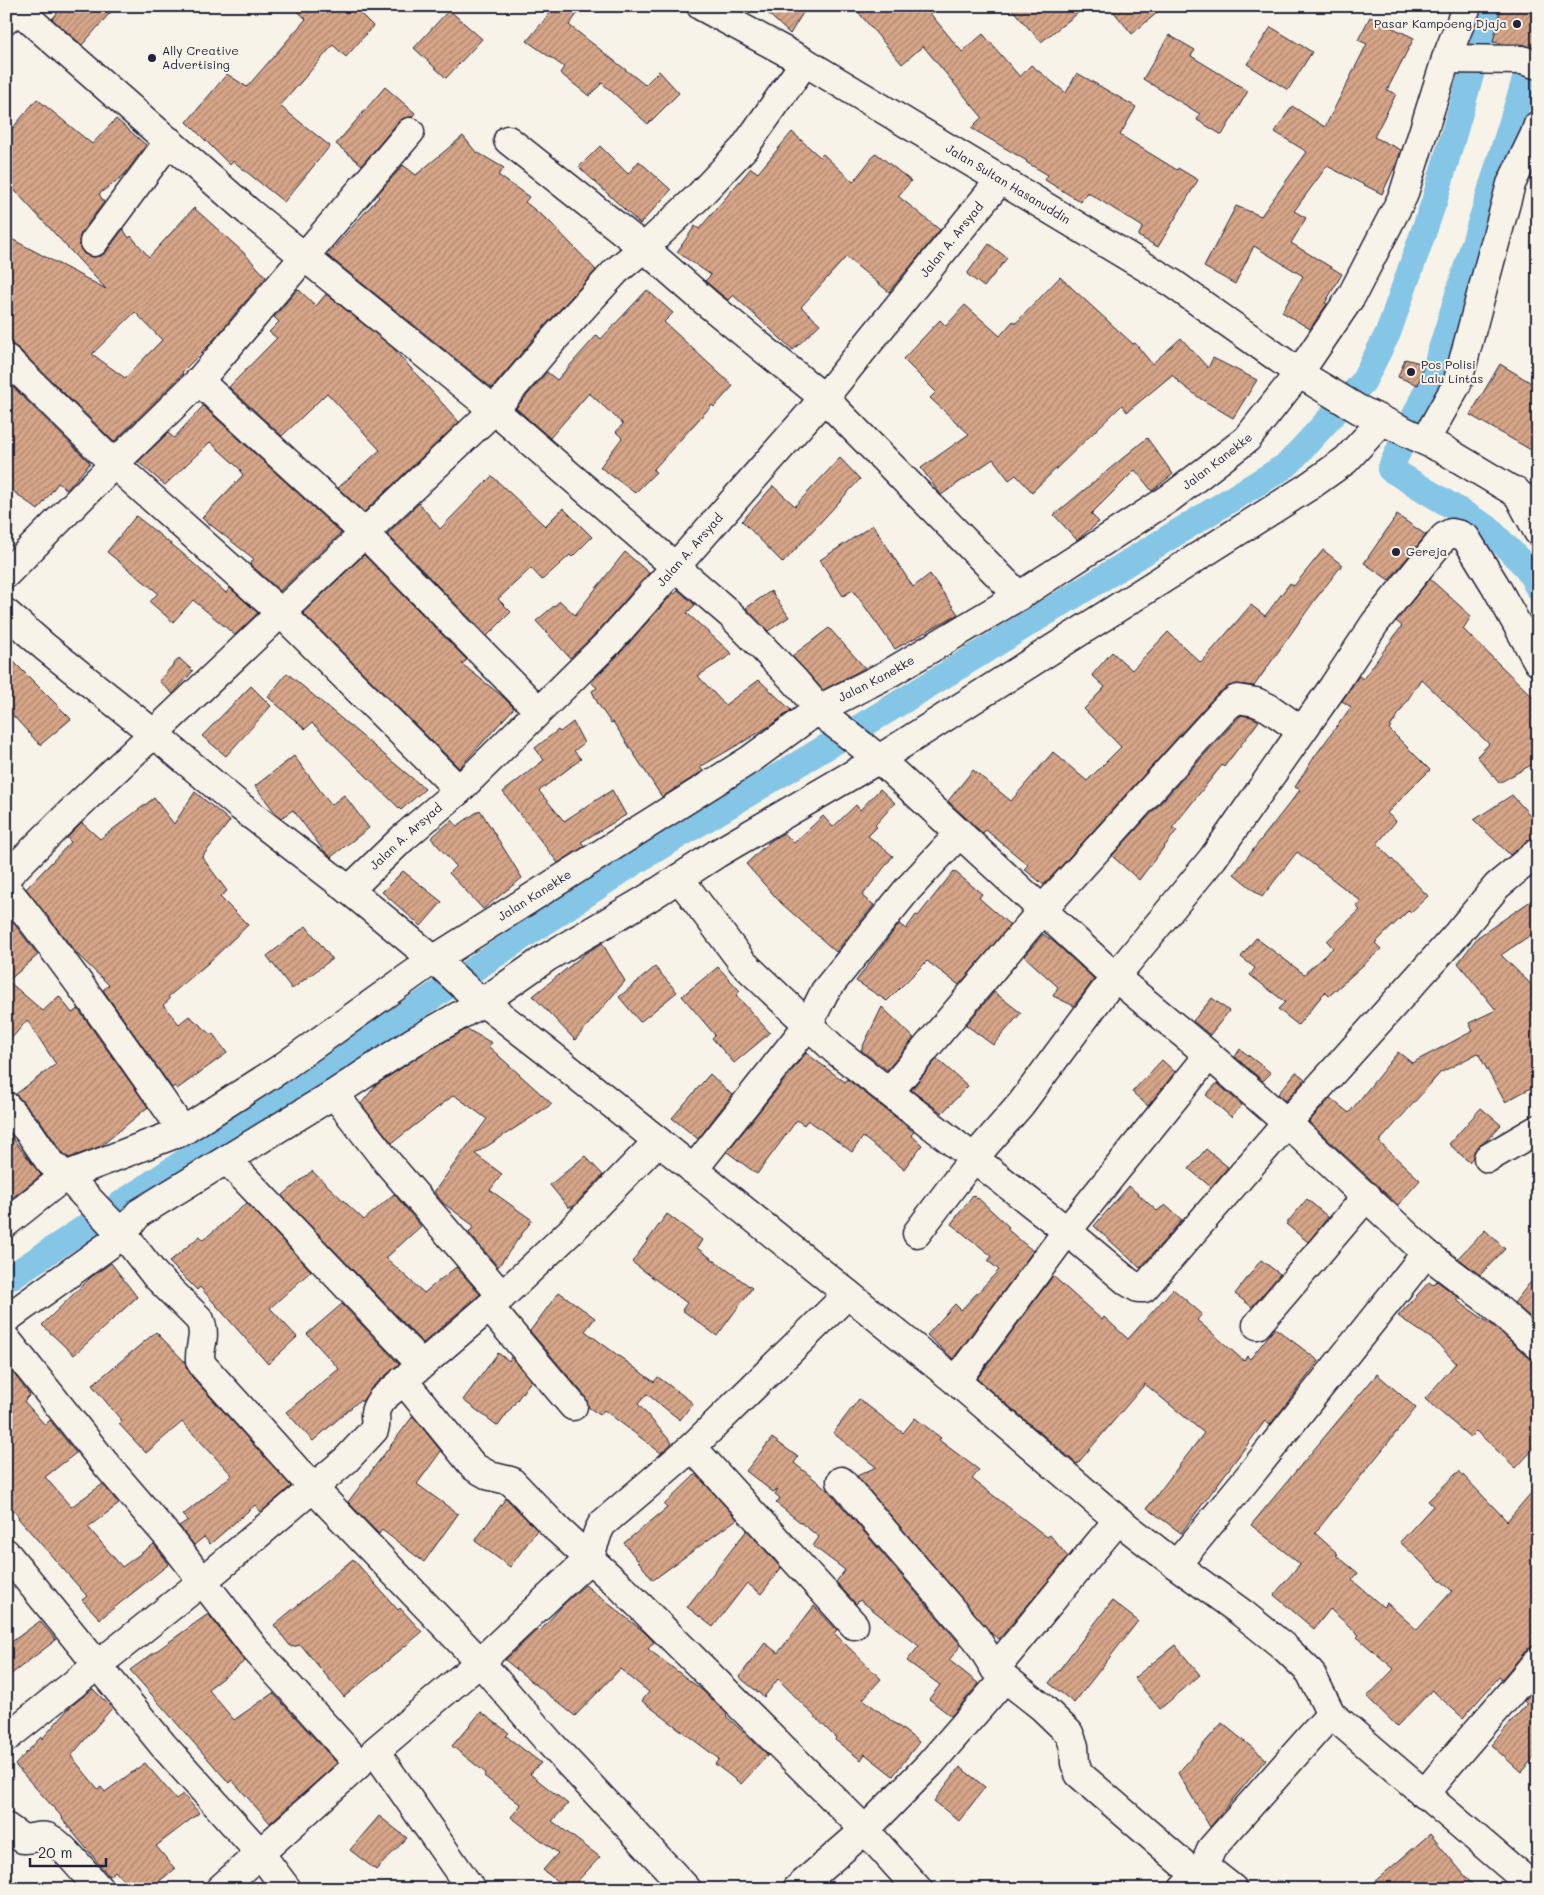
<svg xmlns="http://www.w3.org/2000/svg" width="1544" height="1895" font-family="Mali,sans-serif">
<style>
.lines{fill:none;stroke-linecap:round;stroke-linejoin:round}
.canal{stroke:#85c5e6;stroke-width:26}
.building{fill:url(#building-hatch);stroke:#22223b;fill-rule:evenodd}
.street-casing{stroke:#22223b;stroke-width:31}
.secondary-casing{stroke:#22223b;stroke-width:31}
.highway-casing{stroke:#22223b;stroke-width:31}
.street{stroke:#f7f3e8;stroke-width:28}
.secondary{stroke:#f7f3e8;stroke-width:28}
.highway{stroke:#f7f3e8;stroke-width:28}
.poi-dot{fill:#22223b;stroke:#f7f3e8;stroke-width:2}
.labels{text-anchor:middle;stroke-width:4;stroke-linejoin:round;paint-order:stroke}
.poi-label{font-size:12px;fill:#22223b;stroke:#f7f3e8;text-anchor:start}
.street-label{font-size:12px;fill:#22223b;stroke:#f7f3e8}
</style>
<defs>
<pattern id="building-hatch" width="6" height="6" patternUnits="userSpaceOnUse" patternTransform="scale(1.25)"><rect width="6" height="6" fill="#d7a689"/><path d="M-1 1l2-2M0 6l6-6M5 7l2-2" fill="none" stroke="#ae8771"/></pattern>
</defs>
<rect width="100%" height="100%" fill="#f7f3e8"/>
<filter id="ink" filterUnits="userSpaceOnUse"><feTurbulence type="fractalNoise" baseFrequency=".02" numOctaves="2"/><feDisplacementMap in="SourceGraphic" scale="10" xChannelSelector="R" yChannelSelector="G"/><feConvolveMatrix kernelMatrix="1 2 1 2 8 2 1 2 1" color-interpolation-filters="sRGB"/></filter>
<g filter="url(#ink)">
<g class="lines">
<g class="canal">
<polyline points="1528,70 1431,381 1390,469 1488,528 1527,568 1538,588"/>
<polyline points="6,1280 638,860 888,710 1287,465 1363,382 1388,333 1434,202 1491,6"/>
</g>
</g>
<g class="building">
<polygon points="63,6 116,6 82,45 52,19"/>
<polygon points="292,6 353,6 373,26 346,57 333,45 280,106 330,146 284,202 233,161 230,165 187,122 227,74 247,87 306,19"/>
<polygon points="556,6 583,6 569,25 645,85 659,71 679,93 648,124 602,83 589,96 560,73 564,67 527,41"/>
<polygon points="760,6 807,6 790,34"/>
<polygon points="853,6 924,6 962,52 983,34 1020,77 1031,65 1066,93 1077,73 1136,107 1120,135 1177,170 1178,168 1198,180 1158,247 1138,236 1143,227 1087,192 1081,202 1045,180 1048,175 1026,162 1027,161 971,128 982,117 923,46 902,64"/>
<polygon points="1009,6 1087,6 1041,42"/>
<polygon points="1109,6 1165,6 1132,34"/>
<polygon points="1501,6 1538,6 1538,49 1522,44 1504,44 1493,42"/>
<polygon points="449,10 482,39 446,78 414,48"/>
<polygon points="1370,17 1414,38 1387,90 1396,94 1374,137 1401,150 1397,162 1382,194 1327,166 1294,211 1306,218 1291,243 1342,274 1325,303 1327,304 1310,329 1282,312 1303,276 1254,246 1235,284 1204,267 1236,206 1261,216 1307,152 1275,132 1292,106 1325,127 1367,44 1358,40"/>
<polygon points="1271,27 1312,52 1288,90 1247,64"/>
<polygon points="1169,35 1195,50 1191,56 1248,91 1222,135 1197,120 1200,114 1143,79"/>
<polygon points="385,87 415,113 412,117 404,118 398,122 362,165 336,144"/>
<path d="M37 99 92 144 116 119 146 145 124 175 99 194 104 202 81 233 79 240 80 248 84 254 92 257 101 256 107 251 123 229 129 238 131 236 149 257 194 208 244 253 266 277 210 344 182 372 183 374 114 442 18 348 11 344H6V236L106 289 6 181V136ZM135 312 162 340 125 378 92 354Z"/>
<polygon points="792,132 820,157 823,154 853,182 876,153 911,181 898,196 940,230 889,292 846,257 801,307 820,324 793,350 733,295 728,300 705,281 711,275 677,252 695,226 699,229 751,168 758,173"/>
<polygon points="463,136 475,151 504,168 498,175 529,197 525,202 550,222 596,270 541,330 492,388 327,255 379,197 377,195 403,165 416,175"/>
<polygon points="600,146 628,174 639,161 671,190 640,224 579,167"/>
<polygon points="989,244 1007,258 984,287 967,274"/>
<polygon points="1060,277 1133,344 1135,343 1152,364 1181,338 1208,368 1213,358 1257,380 1233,418 1201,399 1180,383 1172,375 1127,412 1122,405 1032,492 1016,475 1009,480 993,459 941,495 921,468 969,434 930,398 936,392 903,359 940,320 946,326 965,305 1000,336 1013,321 1016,323"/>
<polygon points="298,289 316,306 326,294 392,347 459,422 364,512 338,488 380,450 327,393 282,436 229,387 277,338 269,332 279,322 274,317"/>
<polygon points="647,290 673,313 664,322 733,386 714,407 712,405 681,439 653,470 656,472 635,493 600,467 622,438 616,432 623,424 589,393 550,438 516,408 547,372 557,380 597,335 601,339"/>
<polygon points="1405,359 1424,364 1418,385 1398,377"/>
<polygon points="1500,364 1538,387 1538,454 1470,415"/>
<polygon points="6,380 90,463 67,490 58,483 38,510 6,486"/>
<polygon points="203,406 341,533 280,591 250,564 254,559 202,518 243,475 240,471 241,470 210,442 165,485 138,462 168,433 174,438"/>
<polygon points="1147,438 1173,474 1152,491 1135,470 1091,514 1099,522 1077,540 1054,515"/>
<polygon points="840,458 860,479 783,563 742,521 773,486 795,506"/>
<polygon points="492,476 545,526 563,508 592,537 572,557 570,555 542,580 531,568 498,599 511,612 487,636 387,534 419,503 440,529"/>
<polygon points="1397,515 1426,535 1389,580 1364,563"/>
<polygon points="136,516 181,552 226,593 230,588 258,613 235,635 193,600 173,622 150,602 158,593 107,552"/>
<polygon points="873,525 913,587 930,574 958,614 895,649 853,590 843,596 820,560"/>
<polygon points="1323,550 1342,565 1314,601 1254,686 1239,684 1229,686 1216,695 1044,885 1024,869 1028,865 986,830 983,833 980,831 948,801 973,770 1011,801 1053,752 1087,781 1121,747 1084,709 1105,687 1092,675 1112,652 1132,670 1168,632 1201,663 1251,605 1265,616 1290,583 1294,586"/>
<polygon points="625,552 649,573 599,630 570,658 536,621 560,601 575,615"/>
<polygon points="364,555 467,660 462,664 502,696 514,708 459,768 303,613"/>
<polygon points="1430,579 1471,616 1463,629 1538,702 1538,761 1499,783 1477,756 1489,744 1421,679 1389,729 1430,770 1387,813 1396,821 1377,844 1428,896 1411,912 1409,910 1375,943 1381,949 1329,996 1325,992 1298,1025 1278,1009 1285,1002 1250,975 1255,968 1241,957 1256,938 1304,974 1333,948 1327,941 1360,910 1356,906 1361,901 1297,852 1262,897 1234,874 1300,790 1295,787 1315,756 1351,707 1342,701 1359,676 1363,679 1402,626 1396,621"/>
<polygon points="678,590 695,605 687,613 732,654 698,676 725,705 759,680 791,710 770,726 700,767 703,771 662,797 613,722 611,723 598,704 592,691 597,688 591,682 622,651 673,593 675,594"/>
<polygon points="771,591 789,617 768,631 746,608"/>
<polygon points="829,628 865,668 823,690 792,656"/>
<polygon points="6,654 71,719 40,745 6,708"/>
<polygon points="179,658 193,671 173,694 159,681"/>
<polygon points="287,673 425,789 401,810 312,723 305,729 268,697"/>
<polygon points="251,686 271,706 226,756 202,736"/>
<polygon points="1241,715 1251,717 1259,721 1224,767 1222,765 1172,828 1177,830 1139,880 1112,856"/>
<polygon points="573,722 584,743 574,751 581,759 539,791 564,821 612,790 626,815 581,842 585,846 558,863 503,792 544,760 535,748 558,730 560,732"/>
<polygon points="294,756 331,805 344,795 369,828 331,857 324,851 293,810 281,818 276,814 255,786"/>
<polygon points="880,789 895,803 875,825 877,827 868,836 893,856 862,896 874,905 836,952 781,903 746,864 769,842 784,833 794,843 823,816 833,827 856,805 860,810"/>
<polygon points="195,792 230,821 202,857 227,891 220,897 248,925 207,964 168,997 170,999 163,1005 179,1024 189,1016 211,1034 213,1034 227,1053 177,1089 175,1086 172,1088 103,990 109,985 77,954 26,889 71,842 67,838 82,823 100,839 154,798 174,824"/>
<polygon points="1512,795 1538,824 1538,837 1528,840 1510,855 1474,820"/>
<polygon points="480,810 522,878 483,909 449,873 456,866 431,838 452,820 457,826"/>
<polygon points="403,871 442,902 421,926 382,892"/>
<polygon points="954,871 982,894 979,898 1010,925 959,985 927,961 887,1001 856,981 899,924 906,929 916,915 918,916"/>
<polygon points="1538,896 1538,930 1501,955 1538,991 1538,1084 1505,1102 1478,1053 1440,1073 1379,1142 1420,1180 1398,1205 1309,1122 1330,1098 1349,1113 1398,1052 1412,1063 1473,1031 1469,1023 1496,1010 1458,963 1478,937"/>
<polygon points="6,913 38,955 8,981 43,1011 59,996 72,1013 78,1009 148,1107 101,1146 69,1158 61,1151 42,1123 16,1094 56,1064 27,1020 6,1045"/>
<polygon points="306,926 332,959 292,989 267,956"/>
<polygon points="1043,934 1054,942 1094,979 1074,1006 1053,996 1058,987 1024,956"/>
<polygon points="602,943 625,981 575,1040 533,996 586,953"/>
<polygon points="655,967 677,992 640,1022 619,997"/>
<polygon points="718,967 740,991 736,995 770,1033 734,1063 712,1038 715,1035 682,996"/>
<polygon points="994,992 1021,1013 993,1045 966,1025"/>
<polygon points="1212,998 1229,1011 1210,1035 1193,1021"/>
<polygon points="882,1007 914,1038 887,1070 861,1050"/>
<polygon points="467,1029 492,1043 488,1046 552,1104 475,1154 502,1174 490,1190 532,1220 498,1267 469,1233 474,1226 443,1203 434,1192 487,1119 454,1095 392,1143 361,1104 376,1085 421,1055"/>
<polygon points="1240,1049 1271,1073 1263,1081 1235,1057"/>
<polygon points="806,1053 845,1082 847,1079 914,1132 911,1135 922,1145 904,1169 863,1137 852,1152 808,1120 804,1125 797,1120 757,1174 727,1152"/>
<polygon points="937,1059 968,1086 942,1113 911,1090"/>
<polygon points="1162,1060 1175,1072 1148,1106 1132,1092"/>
<polygon points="1296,1072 1305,1079 1286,1101 1278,1094"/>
<polygon points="710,1074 732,1095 698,1139 672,1118"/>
<polygon points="1217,1083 1242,1105 1231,1117 1206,1095"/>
<polygon points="1481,1108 1501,1125 1487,1140 1475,1150 1473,1157 1469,1162 1449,1144"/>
<polygon points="6,1130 41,1175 6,1203"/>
<polygon points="1206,1149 1228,1167 1211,1187 1189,1169"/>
<polygon points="585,1156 603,1175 573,1207 568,1207 550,1185"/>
<polygon points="312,1171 364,1220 394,1194 421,1226 386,1258 424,1293 456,1267 480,1294 423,1343 282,1196"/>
<polygon points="1129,1186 1157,1211 1165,1205 1182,1220 1140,1268 1094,1226"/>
<polygon points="973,1195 977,1199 978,1198 1009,1227 1007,1229 1033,1251 953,1359 927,1335 955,1304 961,1310 999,1270 988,1261 992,1256 951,1224"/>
<polygon points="1307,1199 1328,1217 1308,1242 1286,1224"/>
<polygon points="247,1203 311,1271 270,1308 297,1337 268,1364 200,1287 197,1290 169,1262 200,1236 203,1240"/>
<polygon points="667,1214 702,1240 697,1248 752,1288 717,1336 682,1310 687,1303 632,1262"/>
<polygon points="1485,1230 1505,1249 1480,1275 1458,1258"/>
<polygon points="1261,1260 1280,1274 1252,1307 1235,1294"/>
<polygon points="111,1263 137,1297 74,1355 42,1325 90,1278"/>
<polygon points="1538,1273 1538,1324 1514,1303"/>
<polygon points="1053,1276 1102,1320 1104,1317 1128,1339 1173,1289 1202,1314 1197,1320 1244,1361 1247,1356 1250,1359 1275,1328 1319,1361 1270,1425 1265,1421 1181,1533 1147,1508 1204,1433 1145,1384 1077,1464 977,1379"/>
<polygon points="1437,1281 1459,1298 1456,1300 1495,1327 1528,1357 1538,1360 1538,1444 1516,1468 1476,1431 1470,1437 1425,1399 1456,1363 1435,1341 1398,1316 1429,1282 1433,1285"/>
<polygon points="559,1292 595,1318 585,1331 654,1382 658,1377 693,1403 680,1420 647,1394 638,1404 672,1443 661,1453 604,1410 600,1415 588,1407 585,1396 530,1331"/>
<polygon points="342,1304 399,1364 372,1387 363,1400 361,1402 360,1400 313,1441 286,1412 339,1369 307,1334"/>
<polygon points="156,1332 185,1362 192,1377 291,1486 261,1512 255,1505 210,1544 204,1537 194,1545 179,1526 188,1520 183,1515 232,1475 182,1422 146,1453 119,1424 122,1421 92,1385"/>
<polygon points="498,1353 509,1361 511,1357 531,1381 498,1426 463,1400"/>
<polygon points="10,1369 30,1395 24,1401 45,1425 50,1420 76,1453 45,1477 71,1507 103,1484 119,1504 88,1527 122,1567 154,1544 169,1564 100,1619 82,1600 87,1596 18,1518 19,1517 6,1503 6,1371"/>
<polygon points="1377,1374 1416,1408 1315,1533 1338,1554 1336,1555 1358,1573 1352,1580 1383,1607 1387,1603 1417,1630 1452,1591 1400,1542 1433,1506 1428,1501 1459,1471 1507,1521 1538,1485 1538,1645 1532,1646 1526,1650 1502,1679 1499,1677 1463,1718 1432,1690 1397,1726 1367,1697 1394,1669 1357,1637 1359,1635 1330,1609 1314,1629 1274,1595 1300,1564 1251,1525"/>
<polygon points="859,1399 903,1433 915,1418 941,1438 939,1440 979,1470 972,1479 1047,1537 1050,1535 1068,1557 999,1639 992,1634 857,1476 876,1467 833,1433"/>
<polygon points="413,1416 441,1451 417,1484 458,1514 424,1562 382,1530 379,1534 348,1502"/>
<polygon points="772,1438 798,1457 794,1463 828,1490 961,1645 949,1660 979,1684 951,1716 929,1699 940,1685 907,1661 919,1646 860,1600 856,1604 836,1582 845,1570 813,1546 819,1537 776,1503 780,1498 775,1494 778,1489 773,1492 746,1471"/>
<polygon points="696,1474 737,1519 653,1580 624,1543 667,1508 664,1505"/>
<polygon points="506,1498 537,1530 510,1567 475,1541"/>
<polygon points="747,1530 781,1568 761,1594 747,1583 713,1627 687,1607"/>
<polygon points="353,1559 398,1610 400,1608 422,1632 344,1697 301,1645 291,1647 274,1625"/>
<polygon points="585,1585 643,1631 654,1642 648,1649 702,1690 727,1714 726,1716 768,1755 741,1784 715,1764 719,1759 642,1701 649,1692 620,1669 575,1716 505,1660 538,1629 540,1631 562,1606"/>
<polygon points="1112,1601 1138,1621 1074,1703 1049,1683"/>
<polygon points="814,1606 837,1630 834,1633 881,1679 863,1699 919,1742 893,1776 865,1754 861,1760 835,1740 836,1738 778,1679 764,1697 739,1677 765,1643 778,1653"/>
<polygon points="208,1614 245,1661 208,1689 234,1720 273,1693 337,1763 270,1823 232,1780 229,1783 130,1670"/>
<polygon points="40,1621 56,1640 6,1678 6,1646"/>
<polygon points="1175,1645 1200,1675 1160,1709 1134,1678"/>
<polygon points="1538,1685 1538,1753 1521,1772 1491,1745 1527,1704 1524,1701"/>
<polygon points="93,1689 112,1708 71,1756 98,1789 101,1787 105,1792 145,1763 176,1799 183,1794 199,1813 156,1846 175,1869 149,1889 131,1889 115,1871 109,1876 62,1819 63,1818 15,1765 41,1737 42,1739 70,1707"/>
<polygon points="481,1712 509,1733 506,1736 541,1763 530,1774 568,1804 552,1821 600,1857 570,1889 567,1889 543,1870 558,1853 511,1817 521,1805 484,1776 486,1773 452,1746"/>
<polygon points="1222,1723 1266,1759 1210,1827 1178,1773"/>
<polygon points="960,1767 985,1787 959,1821 934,1801"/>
<polygon points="379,1816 407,1838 376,1870 350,1850"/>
<polygon points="1430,1834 1476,1889 1366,1889"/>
</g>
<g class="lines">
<g class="street-casing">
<g id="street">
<polyline points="14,6 249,212 494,410 731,615 795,681 825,716 879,759 1115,977 1209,1055 1287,1123 1426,1253 1490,1302 1538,1345"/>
<polyline points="1446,59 1522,60 1538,65"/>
<polyline points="508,140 644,248 707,303 824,398 1019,596"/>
<polyline points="94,242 169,141"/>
<polyline points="7,359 114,464 280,612 459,790"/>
<polyline points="199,381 364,533 538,710"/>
<polyline points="1425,441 1457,384 1511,184 1534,136 1538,125"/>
<polyline points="6,574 114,464 199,381 410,132"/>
<polyline points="6,877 70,813 494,410 553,340 616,271 644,248 698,197 744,148 805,62"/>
<polyline points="679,878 743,963 835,1050 1067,1231 1128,1282 1138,1288 1144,1288 1287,1123 1458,933 1497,886 1538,852"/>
<path d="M6 888C69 966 126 1049 183 1131"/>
<path id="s1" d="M349 890 403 838 459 790 610 641 824 398 1001 179"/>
<polyline points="889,1092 1043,909 1227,706 1237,699 1256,702 1269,708 1302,731"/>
<polyline points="334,1094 388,1163 502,1296"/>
<polyline points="6,1106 30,1133 49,1161 75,1185 113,1225 120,1237"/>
<polyline points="1488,1158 1538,1129"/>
<polyline points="227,1160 421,1364"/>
<polyline points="693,1170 808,1025 825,991 907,890 960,833"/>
<path id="s2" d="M6 1223 65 1176 183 1131 280 1069 433 960 751 759 819 709 888 674 1019 596 1170 498 1247 439 1299 373 1352 295 1403 196 1446 59 1467 6"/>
<polyline points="917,1233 973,1159 1021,1104 1115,977 1213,858 1333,687 1375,623 1444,537 1451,533 1460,535 1466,538 1495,585 1538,662"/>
<path d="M123 1234 155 1275 200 1320C207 1338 199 1344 200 1361L204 1367 313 1488 480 1662 549 1742 687 1889"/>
<polyline points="489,1307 573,1406"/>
<polyline points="6,1319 120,1237 139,1213 334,1094 413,1042 483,1002 546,958 645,900 718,853 879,759 1308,487 1346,460 1382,421"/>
<polyline points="1257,1325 1367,1196"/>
<polyline points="6,1339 103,1461 170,1539 255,1649 359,1764 220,1889"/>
<polyline points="403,1380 474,1467 490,1476 511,1481 558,1530 622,1588 865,1830 918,1889"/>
<polyline points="956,1381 1067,1231 1209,1055"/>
<polyline points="692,1447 854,1625"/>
<polyline points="841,1481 976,1638 995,1669 1005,1678 1042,1707 1069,1733 1074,1746 1075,1763 1079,1774 1195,1874"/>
<polyline points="6,1553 163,1745 259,1852 287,1889"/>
<polyline points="1176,1565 1250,1475 1426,1253"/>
<polyline points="995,1669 1118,1520"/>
<path d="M6 1738 203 1581 346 1460 374 1430C379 1417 369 1416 382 1399L502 1296 570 1232 658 1141"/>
<path d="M1424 1795C1460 1748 1501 1706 1538 1660"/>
<path d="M6 1827 23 1839C31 1839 39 1835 47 1837 60 1841 88 1877 99 1889"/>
<polyline points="1204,1866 1233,1889"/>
<polyline points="471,1889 375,1751 480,1662 589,1559 598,1532 602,1524 692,1447 848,1294"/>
<polyline points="797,1889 865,1830 930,1764 1005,1678"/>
<polyline points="1183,1889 1204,1866 1212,1848 1331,1714"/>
</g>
</g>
<g class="secondary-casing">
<g id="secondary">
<polyline points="6,20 18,6"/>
<polyline points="1516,491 1538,532"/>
<polyline points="6,613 45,647 153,733 241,807 349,890 445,969 470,992 550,1054 956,1381 1118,1520 1176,1565 1242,1613 1283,1646 1310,1672 1331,1714 1536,1889"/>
</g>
</g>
<g class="highway-casing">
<g id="highway">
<path id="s3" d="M701 6 805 62 1172 283 1305 377 1358 409 1446 451 1538 506"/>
</g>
</g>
<use href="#street" class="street"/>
<use href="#secondary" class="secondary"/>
<use href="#highway" class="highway"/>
</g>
</g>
<g class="poi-dot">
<circle cx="1517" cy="24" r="5"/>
<circle cx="152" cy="58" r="5"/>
<circle cx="1411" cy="372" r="5"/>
<circle cx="1396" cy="552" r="5"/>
</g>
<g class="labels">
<g class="poi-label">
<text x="1507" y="28" text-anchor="end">Pasar Kampoeng Djaja</text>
<text x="162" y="55">Ally Creative<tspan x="162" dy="14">Advertising</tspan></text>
<text x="1421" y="369">Pos Polisi<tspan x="1421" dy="14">Lalu Lintas</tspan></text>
<text x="1406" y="556">Gereja</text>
</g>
<g class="street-label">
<text dy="4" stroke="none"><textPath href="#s3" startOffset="355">Jalan Sultan Hasanuddin</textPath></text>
<text dy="4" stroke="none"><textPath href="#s1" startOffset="888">Jalan A. Arsyad</textPath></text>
<text dy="4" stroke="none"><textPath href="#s2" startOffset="1435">Jalan Kanekke</textPath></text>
<text dy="4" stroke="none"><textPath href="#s1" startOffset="482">Jalan A. Arsyad</textPath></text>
<text dy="4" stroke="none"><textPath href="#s2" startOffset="1030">Jalan Kanekke</textPath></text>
<text dy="4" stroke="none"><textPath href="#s1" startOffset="78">Jalan A. Arsyad</textPath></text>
<text dy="4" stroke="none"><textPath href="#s2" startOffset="625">Jalan Kanekke</textPath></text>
</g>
</g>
<rect width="1544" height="1895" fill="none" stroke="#f7f3e8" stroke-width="25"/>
<rect x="12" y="12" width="1519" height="1870" fill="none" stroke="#22223b" stroke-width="2" filter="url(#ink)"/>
<path d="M30 1858v8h76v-8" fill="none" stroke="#22223b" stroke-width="2.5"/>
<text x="38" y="1858" font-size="15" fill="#22223b" stroke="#f7f3e8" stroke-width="4" paint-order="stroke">20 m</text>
</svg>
